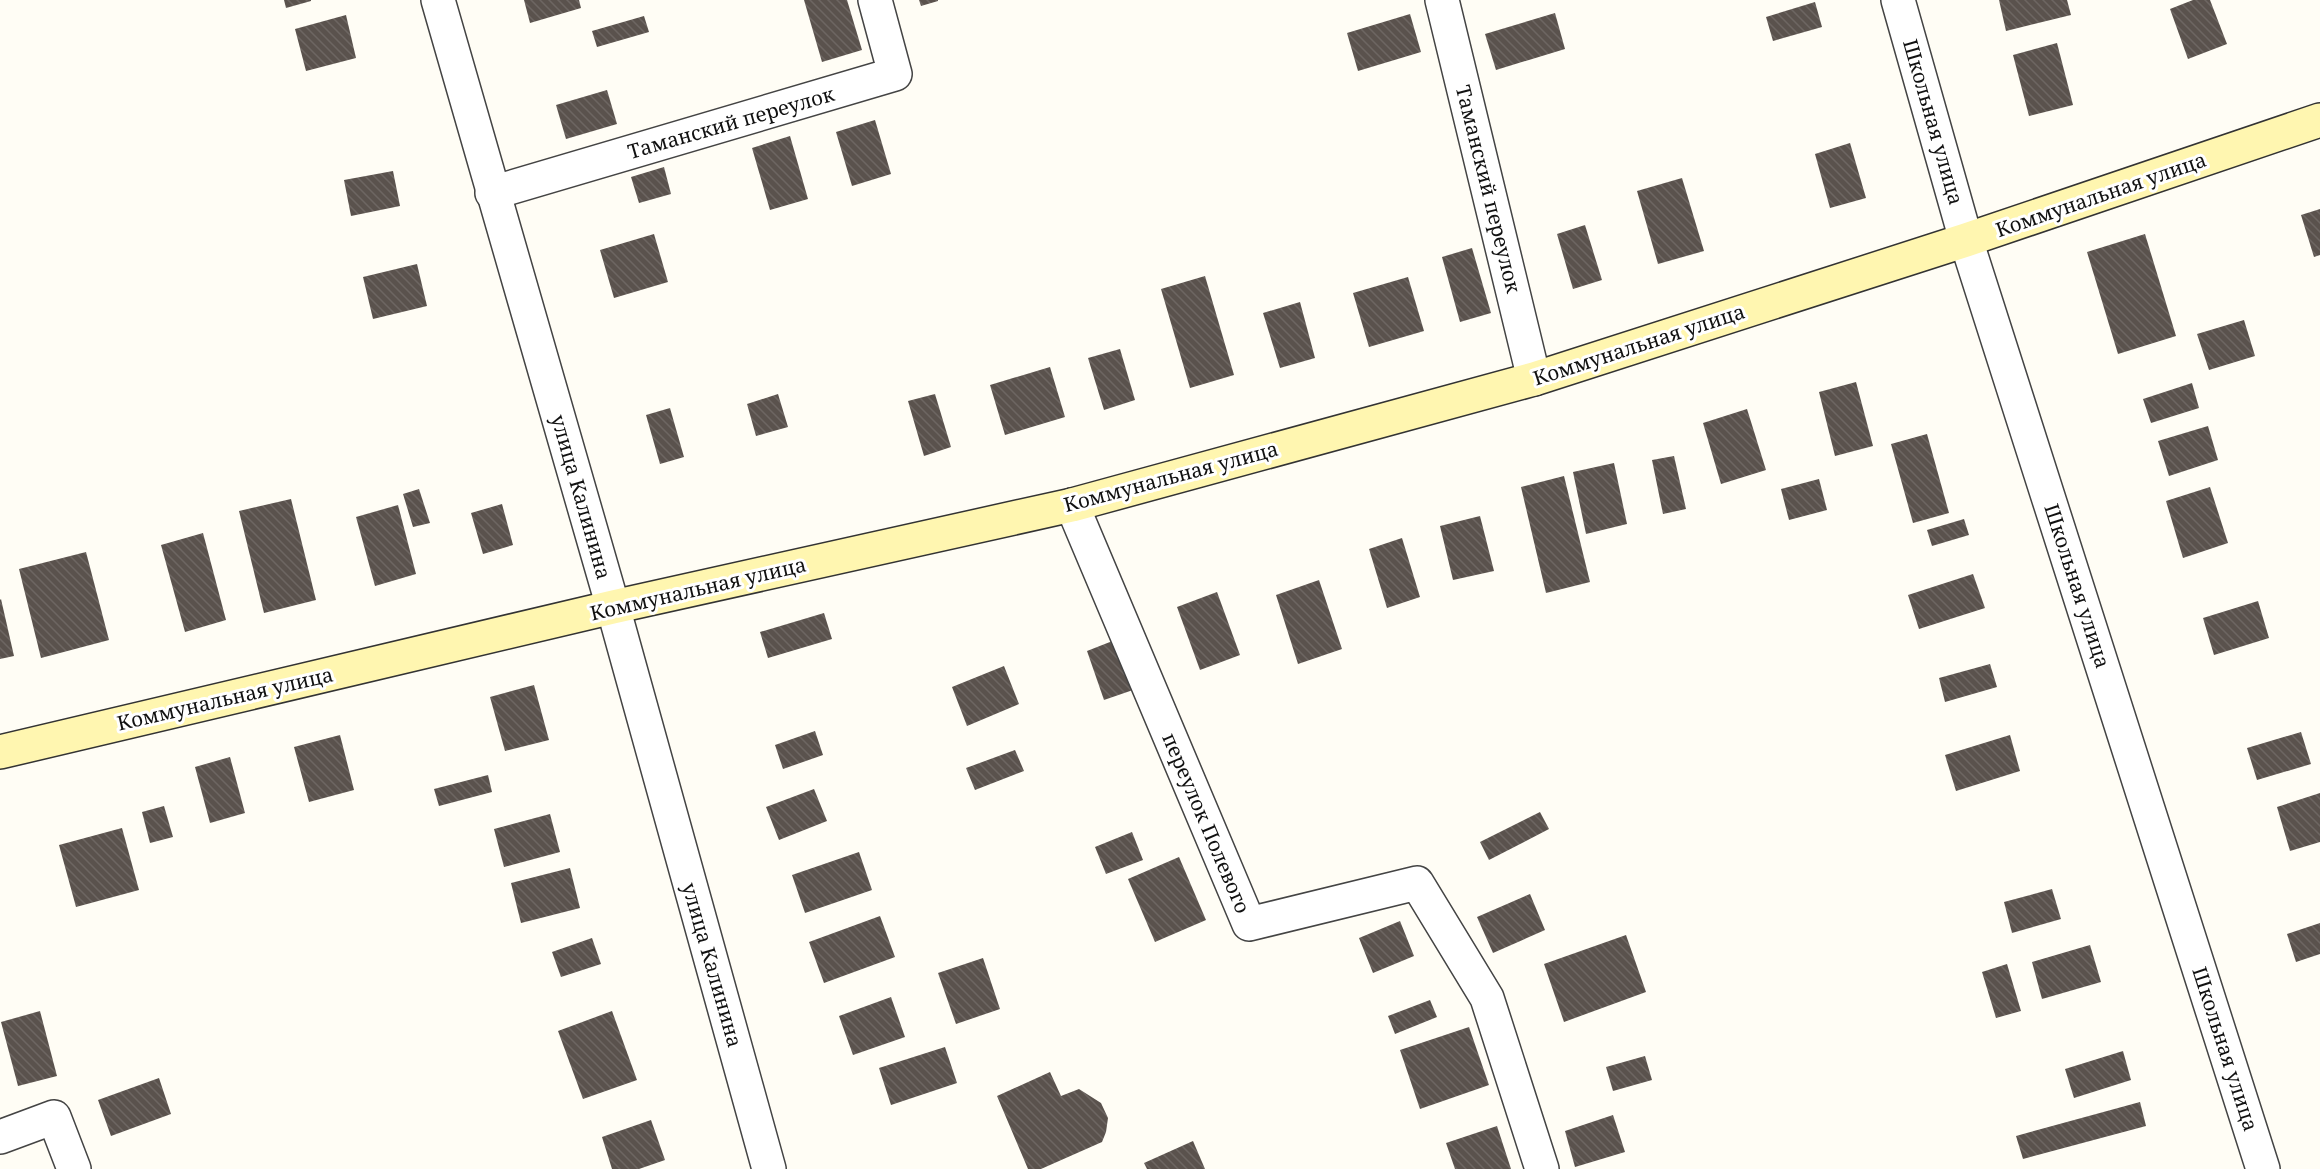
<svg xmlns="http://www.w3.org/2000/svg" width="2320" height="1169" font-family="'Noto Serif',serif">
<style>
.building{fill:url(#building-back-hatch)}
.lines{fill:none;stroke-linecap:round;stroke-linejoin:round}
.street-casing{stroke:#444;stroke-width:36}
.secondary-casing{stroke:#333;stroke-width:36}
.street{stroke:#fff;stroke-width:33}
.secondary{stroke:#fff6b0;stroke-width:33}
.labels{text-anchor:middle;stroke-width:6;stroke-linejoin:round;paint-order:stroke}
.street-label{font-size:20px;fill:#111;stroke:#fff}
</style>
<defs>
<pattern id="building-back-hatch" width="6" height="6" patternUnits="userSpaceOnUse" patternTransform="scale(1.5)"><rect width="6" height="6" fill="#5a524d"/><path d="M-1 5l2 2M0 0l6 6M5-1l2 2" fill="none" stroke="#6d6662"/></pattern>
</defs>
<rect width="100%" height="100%" fill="#fffdf5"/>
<g class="building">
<polygon points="284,0 311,0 311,1 286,8"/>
<polygon points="524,0 579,0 581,8 530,23"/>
<polygon points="804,0 847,0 862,50 822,62"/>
<polygon points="919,0 938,0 938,1 921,6"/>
<polygon points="1999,0 2067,0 2071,15 2006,31"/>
<polygon points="2193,0 2210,0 2227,44 2188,59 2170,9"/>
<polygon points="1815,2 1822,27 1773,41 1766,17"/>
<polygon points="1555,13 1565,49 1496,70 1485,34"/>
<polygon points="1410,14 1421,52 1358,71 1347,33"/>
<polygon points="346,15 356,58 306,71 295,29"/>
<polygon points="644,16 649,32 597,47 592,31"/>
<polygon points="2057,43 2073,105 2029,116 2013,55"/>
<polygon points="607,90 617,124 566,139 556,105"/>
<polygon points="875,120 891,174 852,186 836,132"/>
<polygon points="790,136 808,199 770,210 752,148"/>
<polygon points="1850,143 1866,198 1830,208 1815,154"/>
<polygon points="664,167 671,194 639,203 631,177"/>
<polygon points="393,171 400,206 351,216 344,180"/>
<polygon points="1682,178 1704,251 1658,264 1637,191"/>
<polygon points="2320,209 2320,255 2314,257 2301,215"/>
<polygon points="1585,225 1602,280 1573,289 1557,234"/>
<polygon points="654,234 668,282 614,298 600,250"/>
<polygon points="2145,234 2176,336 2118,354 2087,252"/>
<polygon points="1472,248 1491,313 1460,322 1442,257"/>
<polygon points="417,264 427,306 373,319 363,277"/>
<polygon points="1205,276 1234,375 1190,388 1161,289"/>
<polygon points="1408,277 1424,331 1369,347 1353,293"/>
<polygon points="1300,302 1315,358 1280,368 1263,313"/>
<polygon points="2244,320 2255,356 2209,370 2197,334"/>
<polygon points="1120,349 1135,400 1104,410 1088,358"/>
<polygon points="1050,367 1065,417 1005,435 990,385"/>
<polygon points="1856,382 1873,446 1835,456 1819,392"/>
<polygon points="2192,383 2199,408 2151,423 2143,399"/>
<polygon points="778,394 788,427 756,436 747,404"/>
<polygon points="935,394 951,447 924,456 908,401"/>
<polygon points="670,408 684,457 660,464 646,415"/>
<polygon points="1747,409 1766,470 1721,484 1703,423"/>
<polygon points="2208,426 2218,460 2169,476 2158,441"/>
<polygon points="1927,434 1949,513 1913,523 1891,444"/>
<polygon points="1674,456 1686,509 1663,514 1652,460"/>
<polygon points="1614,463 1627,524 1586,534 1573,472"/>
<polygon points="1564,476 1590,582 1546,593 1521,487"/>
<polygon points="1819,479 1827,510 1789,520 1781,489"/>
<polygon points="2210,487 2228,543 2183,558 2166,501"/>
<polygon points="419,489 430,523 413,527 403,494"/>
<polygon points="291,499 316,600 264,613 239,511"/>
<polygon points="502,504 513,545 483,554 471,513"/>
<polygon points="398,505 416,574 375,586 356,517"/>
<polygon points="1480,516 1494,571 1453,580 1440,526"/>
<polygon points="1964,519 1969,535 1932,546 1927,530"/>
<polygon points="203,533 226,620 185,632 161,545"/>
<polygon points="1402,538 1420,597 1387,608 1369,549"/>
<polygon points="86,552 109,640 41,658 19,569"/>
<polygon points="1973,574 1985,608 1919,629 1908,595"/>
<polygon points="1319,580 1342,649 1298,664 1276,595"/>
<polygon points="1217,592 1240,655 1200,670 1177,607"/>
<polygon points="1,599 14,656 0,659 0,600"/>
<polygon points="2258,601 2269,638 2214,655 2203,618"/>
<polygon points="824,613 832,639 768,658 760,632"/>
<polygon points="1115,640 1133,690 1104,700 1087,651"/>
<polygon points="1990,664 1997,687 1945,702 1939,678"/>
<polygon points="1004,666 1019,704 967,726 952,687"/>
<polygon points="534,685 549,740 505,751 490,697"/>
<polygon points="815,731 823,755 783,769 775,745"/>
<polygon points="2301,732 2311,764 2257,780 2247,748"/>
<polygon points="340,735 354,790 309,802 294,747"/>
<polygon points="2010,735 2020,771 1956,791 1945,755"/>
<polygon points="1015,750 1024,771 975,790 966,768"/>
<polygon points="230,757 245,813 210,823 195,767"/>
<polygon points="488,775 492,792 439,806 434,789"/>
<polygon points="814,789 827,821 779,840 766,807"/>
<polygon points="2320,793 2320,842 2290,851 2277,807"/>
<polygon points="164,806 173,837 150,843 142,812"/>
<polygon points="1540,812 1549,829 1489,860 1480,842"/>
<polygon points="550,814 560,852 504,867 494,829"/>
<polygon points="122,828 139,890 76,907 59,845"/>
<polygon points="1132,832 1143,860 1106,874 1095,847"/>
<polygon points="859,852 872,890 805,913 792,875"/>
<polygon points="1179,857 1206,920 1155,942 1128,879"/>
<polygon points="570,868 580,908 521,923 511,883"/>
<polygon points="2052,889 2061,919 2012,933 2004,902"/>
<polygon points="1530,894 1545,930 1493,953 1477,917"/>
<polygon points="880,916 895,957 824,983 809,942"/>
<polygon points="1400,921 1414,956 1373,973 1359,938"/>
<polygon points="2320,923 2320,954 2296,962 2287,934"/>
<polygon points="1626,935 1646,992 1564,1022 1544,964"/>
<polygon points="592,938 601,964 561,977 552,952"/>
<polygon points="2090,945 2101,982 2042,999 2032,962"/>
<polygon points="983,958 1000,1009 956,1024 938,973"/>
<polygon points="2007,964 2021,1011 1996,1018 1982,972"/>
<polygon points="891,997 905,1037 853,1055 839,1016"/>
<polygon points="1430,1000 1437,1017 1395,1034 1388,1016"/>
<polygon points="40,1011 57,1076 18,1086 1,1022"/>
<polygon points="612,1011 637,1080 583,1099 558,1031"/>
<polygon points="1469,1027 1489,1085 1420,1109 1400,1050"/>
<polygon points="945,1047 957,1083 891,1105 879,1068"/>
<polygon points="2123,1051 2131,1080 2074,1098 2065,1069"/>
<polygon points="1645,1056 1652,1080 1613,1091 1606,1067"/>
<polygon points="1050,1072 1061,1096 1079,1089 1101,1103 1108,1118 1106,1132 1102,1142 1041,1169 1028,1169 997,1096"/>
<polygon points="159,1078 171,1114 111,1136 98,1100"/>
<polygon points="2140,1102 2146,1126 2023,1159 2016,1136"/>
<polygon points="1613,1115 1625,1152 1575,1167 1565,1131"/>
<polygon points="651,1120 665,1160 639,1169 612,1169 602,1137"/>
<polygon points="1497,1126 1511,1169 1455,1169 1446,1143"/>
<polygon points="1193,1141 1205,1169 1147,1169 1144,1163"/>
</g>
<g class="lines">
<g class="street-casing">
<g id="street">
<polyline points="438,0 613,607 769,1169"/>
<polyline points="1442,0 1534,379"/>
<polyline points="1898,0 1966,240 2263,1169"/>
<polyline points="492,193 895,74 875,0"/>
<polyline points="1072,505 1249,924 1417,883 1487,998 1542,1169"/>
<polyline points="0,1137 54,1117 74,1169"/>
</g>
</g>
<g class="secondary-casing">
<polyline id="secondary" points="0,752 613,607 1072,505 1534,379 1966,240 2320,120"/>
</g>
<use href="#street" class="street"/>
<use href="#secondary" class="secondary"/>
</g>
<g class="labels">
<g class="street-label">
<text transform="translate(1933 122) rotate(74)" y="7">Школьная улица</text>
<text transform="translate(731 123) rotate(-16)" y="7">Таманский переулок</text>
<text transform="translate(1488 189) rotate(76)" y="7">Таманский переулок</text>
<text transform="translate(2101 195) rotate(-19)" y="7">Коммунальная улица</text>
<text transform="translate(1639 345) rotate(-18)" y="7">Коммунальная улица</text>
<text transform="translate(1171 477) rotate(-15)" y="7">Коммунальная улица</text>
<text transform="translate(581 497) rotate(74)" y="7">улица Калинина</text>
<text transform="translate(2077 586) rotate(72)" y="7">Школьная улица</text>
<text transform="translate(698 589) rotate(-13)" y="7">Коммунальная улица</text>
<text transform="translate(225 699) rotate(-13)" y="7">Коммунальная улица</text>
<text transform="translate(1206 823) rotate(67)" y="7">переулок Полевого</text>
<text transform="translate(712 965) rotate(74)" y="7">улица Калинина</text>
<text transform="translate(2225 1049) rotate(72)" y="7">Школьная улица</text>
</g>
</g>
</svg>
